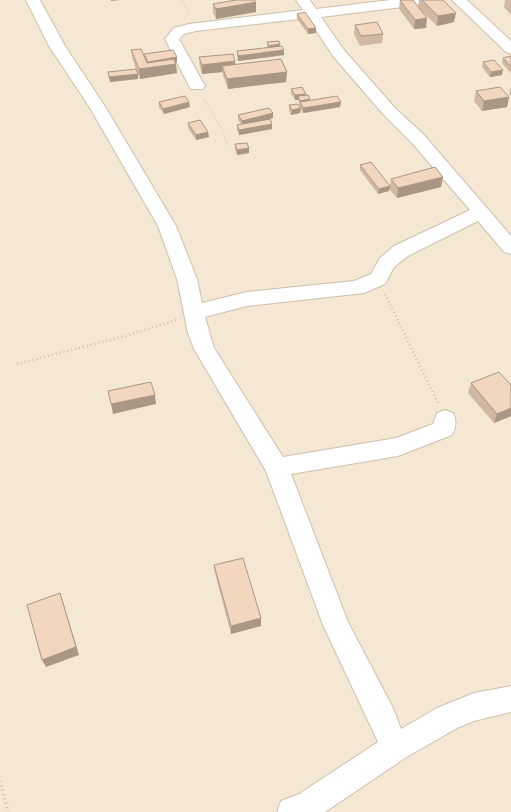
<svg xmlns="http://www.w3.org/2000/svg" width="511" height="812" font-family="Barlow,sans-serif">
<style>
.residential{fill:#f4e8d4}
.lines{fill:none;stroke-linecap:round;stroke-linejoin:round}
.street-casing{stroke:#cebeac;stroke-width:2}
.path-far2{stroke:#d7baa0;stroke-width:2;stroke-dasharray:0.5 2;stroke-linecap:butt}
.path-far1{stroke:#d7baa0;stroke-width:2.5;stroke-dasharray:1 3;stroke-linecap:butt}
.path{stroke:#d7baa0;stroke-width:3;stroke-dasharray:1 3.5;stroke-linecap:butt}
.street{fill:#fff;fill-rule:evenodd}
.wall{fill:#d0b8a3}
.shaded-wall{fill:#a99684}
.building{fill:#f2d6bd;stroke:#a99684}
</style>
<rect width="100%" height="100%" fill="#fcf5e6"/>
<rect class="residential" x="0" y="0" width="511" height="812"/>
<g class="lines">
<g class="street-casing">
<g id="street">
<path d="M26 0H40L65 46 106 108 176 226 197 279 202 303 247 292 354 281 371 274 380 258 394 246 470 210 412 143 383 114 333 56 308 18 196 31 184 34 179 39 205 86 203 89H191L189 86 165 39 174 28 189 24 303 10 296 0H310L316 9 390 0H434L432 3 427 4 321 17 344 50 395 108 424 135 511 236V254L504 252 478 221 408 256 394 267 385 284 364 293 247 306 205 317 214 348 283 457 396 438 433 424 437 413 445 410 453 413C457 421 456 427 452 435L398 456 291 474 348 622 393 708 401 729 437 708 474 693 511 686V712L474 721 457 728 405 758 325 812H277L281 801 299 794 378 742 323 625 266 471 194 349 188 333 177 279 158 226 90 108 49 46Z"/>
<polygon points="452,0 467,0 511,41 511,54 506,52"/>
</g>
</g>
<g class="path-far2">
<polyline points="182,0 190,14"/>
<polyline points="204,99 224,133 228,148"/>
</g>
<g class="path-far1">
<polyline points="385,294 438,403"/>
<polyline points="17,364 122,337 176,320"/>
</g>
<polyline class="path" points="0,781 8,812"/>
<use href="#street" class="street"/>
</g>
<g class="wall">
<polygon points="400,0 413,0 418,6 419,0 443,0 454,22 437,26 420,9 426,28 414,29 399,9"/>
<polygon points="505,0 511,0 511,15 504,7"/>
<polygon points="213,4 256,12 216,19 213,13"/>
<polygon points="297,14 316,28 316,33 308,34 297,19"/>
<polygon points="355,25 383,34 382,43 360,46 354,34"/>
<polygon points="267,42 280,46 284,55 238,61 237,56 237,51 267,48"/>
<polygon points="131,50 145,59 144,54 177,57 177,62 175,62 177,73 140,79 136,70 138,79 110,82 108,72 136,69 133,60"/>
<polygon points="511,56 511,73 502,63 503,58"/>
<polygon points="199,57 235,64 287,72 286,82 228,89 223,75 222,72 202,74 200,67"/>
<polygon points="483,62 502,75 490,77 482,67"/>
<polygon points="511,87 511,96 509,94"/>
<polygon points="291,89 306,95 310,99 310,100 341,102 340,107 303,113 301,109 300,113 291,115 289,110 289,105 299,106 300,105 298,100 295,100 291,94"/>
<polygon points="476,91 509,97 507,107 482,111 474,101"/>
<polygon points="159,102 190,107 164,114 159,107"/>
<polygon points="273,113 273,118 270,119 272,129 239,135 237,130 237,125 241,124 238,120 238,115"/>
<polygon points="188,123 209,137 196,140 188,128"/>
<polygon points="235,144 249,148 249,153 237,155 235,150"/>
<polygon points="360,165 390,186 391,179 441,187 397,198 389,189 389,191 378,194 360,170"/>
<polygon points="471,383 511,385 511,416 494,423 468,393"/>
<polygon points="214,565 261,618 261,626 231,634 215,573"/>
</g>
<g class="shaded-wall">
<polygon points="111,0 120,0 111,1"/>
<polygon points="256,2 256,12 216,19 216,9"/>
<polygon points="456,13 454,22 437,26 438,16"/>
<polygon points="427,18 426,28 414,29 415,20"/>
<polygon points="316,28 316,33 308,34 308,29"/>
<polygon points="280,44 280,49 269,51 269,46"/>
<polygon points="284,50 284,55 238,61 238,56"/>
<polygon points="177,57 177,62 148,67 148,62"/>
<polygon points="235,61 236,70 222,66 222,72 202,74 202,65"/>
<polygon points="176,64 177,73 140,79 139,69"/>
<polygon points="503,70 502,75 490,77 491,72"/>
<polygon points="287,72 286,82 228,89 227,79"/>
<polygon points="138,74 138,79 110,82 109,77"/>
<polygon points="306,94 305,99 298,96 298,100 295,100 295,95"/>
<polygon points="509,97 507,107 482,111 484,101"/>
<polygon points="310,99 310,104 300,103 300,101"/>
<polygon points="189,102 190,107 164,114 163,109"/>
<polygon points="341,102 340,107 303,113 303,108"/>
<polygon points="301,108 300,113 291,115 292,110"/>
<polygon points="273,113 273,118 242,126 242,121"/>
<polygon points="272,124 272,129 239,135 239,130"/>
<polygon points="208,132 209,137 196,140 196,135"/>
<polygon points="249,148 249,153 237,155 237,150"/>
<polygon points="443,177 441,187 397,198 398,188"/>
<polygon points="390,186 389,191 378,194 379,189"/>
<polygon points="155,395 156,404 113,414 111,404"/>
<polygon points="511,408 511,416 494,423 497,414"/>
<polygon points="60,593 79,655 46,667 42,660"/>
<polygon points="261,618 261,626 231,634 231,626"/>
</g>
<g class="building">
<polygon points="236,0 254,0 256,2 216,9 213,4"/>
<polygon points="400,0 413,0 427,18 415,20"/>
<polygon points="422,0 443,0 456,13 438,16"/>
<polygon points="305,12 316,28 308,29 297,14"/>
<polygon points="377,22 383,34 361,36 355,25"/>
<polygon points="279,41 280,44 269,46 267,42"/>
<polygon points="282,46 284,50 238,56 237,51"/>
<polygon points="141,49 147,63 174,59 176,64 139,69 131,50"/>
<polygon points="173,50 177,57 148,62 144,54"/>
<polygon points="233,54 235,61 202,65 199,57"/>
<polygon points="511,56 511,67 503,58"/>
<polygon points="281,59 287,72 227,79 222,66"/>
<polygon points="494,60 503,70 491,72 483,62"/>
<polygon points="136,69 138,74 109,77 108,72"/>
<polygon points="302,87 306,94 295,95 291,89"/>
<polygon points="500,87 509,97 484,101 476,91"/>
<polygon points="308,95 310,99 300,101 298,96"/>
<polygon points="185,96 189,102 163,109 159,102"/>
<polygon points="337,96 341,102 303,108 300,102"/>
<polygon points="298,104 301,108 292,110 289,105"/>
<polygon points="269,108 273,113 242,121 238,115"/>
<polygon points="270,119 272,124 239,130 237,125"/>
<polygon points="200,120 208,132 196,135 188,123"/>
<polygon points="247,143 249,148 237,150 235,144"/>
<polygon points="371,162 390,186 379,189 360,165"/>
<polygon points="435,167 443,177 398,188 391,179"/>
<polygon points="499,372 511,385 511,408 497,414 471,383"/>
<polygon points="151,382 155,395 111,404 108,391"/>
<polygon points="243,558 261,618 231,626 214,565"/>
<polygon points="60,593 76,647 42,660 27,605"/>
</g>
</svg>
